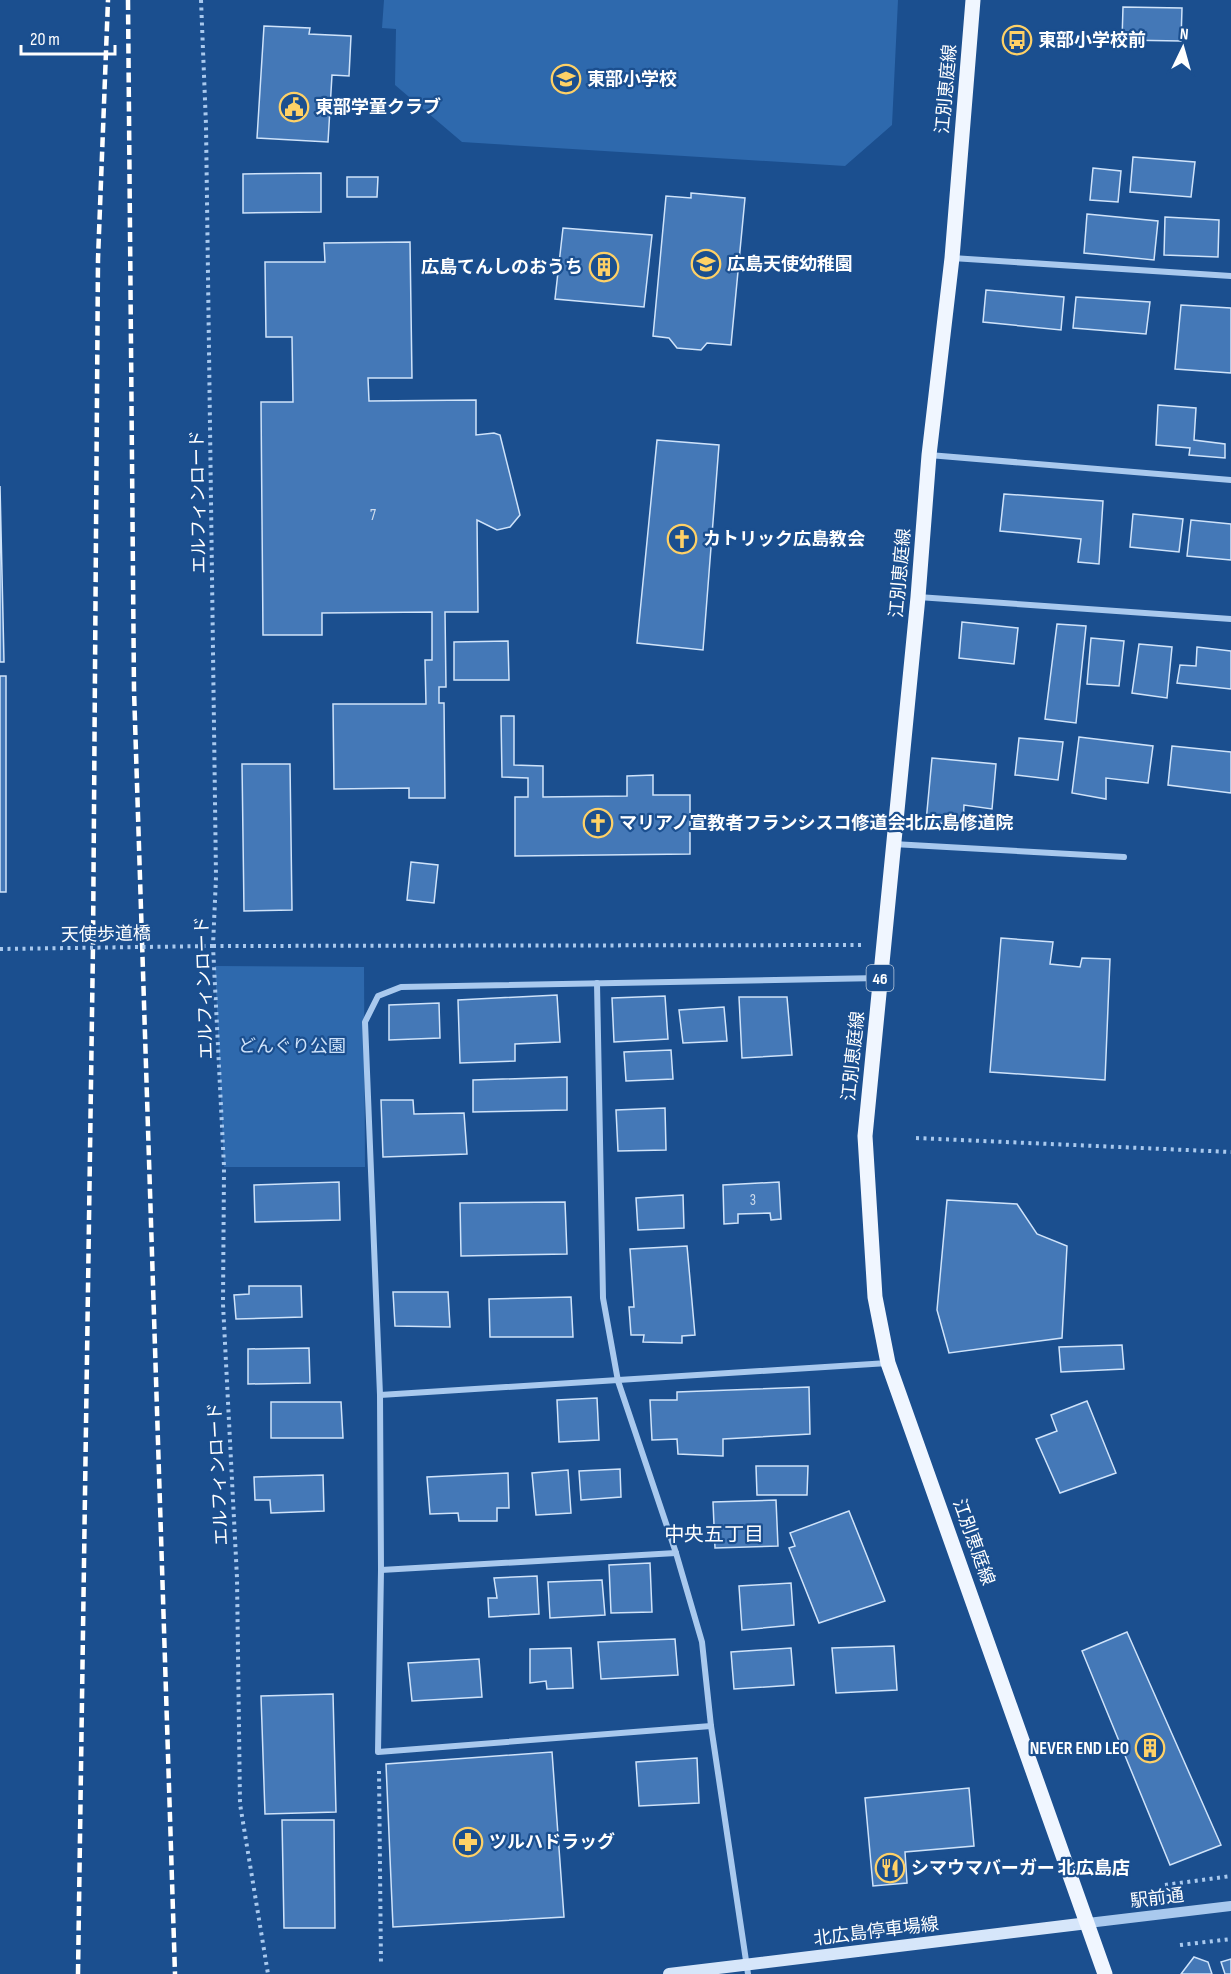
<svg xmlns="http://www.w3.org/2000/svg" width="1231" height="1974" font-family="'Sofia Sans Condensed','Noto Sans JP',sans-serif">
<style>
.green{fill:#2e69ad}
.building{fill:#4478b7;stroke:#cfe3fa;stroke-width:1.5}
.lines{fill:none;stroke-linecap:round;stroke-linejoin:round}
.path{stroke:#a9c9ee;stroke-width:4;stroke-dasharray:3 4.5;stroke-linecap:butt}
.minor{stroke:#a9c9ee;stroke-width:6}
.tertiary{stroke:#a9c9ee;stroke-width:10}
.secondary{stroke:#d6e6fa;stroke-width:12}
.primary{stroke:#f0f6ff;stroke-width:15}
.rail{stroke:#fff;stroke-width:4.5;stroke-dasharray:10 4.5;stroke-linecap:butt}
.path-bridge{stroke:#a9c9ee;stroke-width:4;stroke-dasharray:3 4.5;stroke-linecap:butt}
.labels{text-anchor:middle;stroke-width:4.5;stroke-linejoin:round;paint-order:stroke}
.number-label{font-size:15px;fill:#d0dded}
.shield{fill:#1b4f8f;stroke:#bbcadd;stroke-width:1.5}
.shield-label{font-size:16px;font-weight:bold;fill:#fff}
.poi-label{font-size:18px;font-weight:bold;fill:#fff;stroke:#1b4f8f;text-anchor:start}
.street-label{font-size:18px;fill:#fff;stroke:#1b4f8f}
.park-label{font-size:18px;fill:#cfe3fa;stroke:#1b4f8f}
.neighbourhood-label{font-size:20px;fill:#fff;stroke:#1b4f8f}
</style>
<rect width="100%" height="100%" fill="#1b4f8f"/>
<g class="green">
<polygon points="384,0 898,0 892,125 845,166 462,142 395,85 396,29 382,28"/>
<polygon points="215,966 364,967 365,1167 224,1167"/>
</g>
<g class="building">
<polygon points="1123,7 1182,8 1181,41 1122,40"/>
<polygon points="264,26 310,28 309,34 351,36 349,76 332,75 328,142 257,138"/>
<polygon points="1133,157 1195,162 1191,197 1130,192"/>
<polygon points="1093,168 1121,171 1118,202 1090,200"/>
<polygon points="321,173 321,212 243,213 243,174"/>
<polygon points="347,177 378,177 377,197 347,197"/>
<polygon points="691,193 745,198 731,345 707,343 701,350 677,348 669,338 653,336 666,196 691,198"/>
<polygon points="1087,214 1158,221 1154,260 1084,253"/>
<polygon points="1165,217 1219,220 1218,257 1164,255"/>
<polygon points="563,228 652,235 644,307 555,299"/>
<polygon points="410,242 412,378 368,378 369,401 476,400 476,435 494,433 500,435 520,515 510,527 497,530 477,520 478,612 445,612 446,687 439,687 439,703 444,703 445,798 409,798 409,788 334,789 333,704 426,704 425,660 432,660 432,612 322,613 322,635 263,635 261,402 293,402 292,337 266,337 265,262 325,262 324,243"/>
<polygon points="986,290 1064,297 1061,330 983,322"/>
<polygon points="1076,297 1150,302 1146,334 1073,328"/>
<polygon points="1181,305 1231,308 1231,373 1175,369"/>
<polygon points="1158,405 1196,408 1194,440 1225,444 1225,458 1189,455 1190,448 1156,445"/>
<polygon points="657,440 719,445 703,650 637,643"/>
<polygon points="0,486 4,662 0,662"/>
<polygon points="1004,494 1103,501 1099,564 1078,562 1081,539 1000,531"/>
<polygon points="1133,514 1183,519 1179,552 1130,547"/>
<polygon points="1191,520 1231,524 1231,560 1187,556"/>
<polygon points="962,622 1018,628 1014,664 959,658"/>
<polygon points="1057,624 1086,626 1076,723 1045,719"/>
<polygon points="1091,638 1124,641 1119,686 1087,684"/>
<polygon points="508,641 509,680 454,680 454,642"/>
<polygon points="1139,644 1172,647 1167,698 1132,693"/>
<polygon points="1197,647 1231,651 1231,689 1177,683 1180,665 1196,666"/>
<rect x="0" y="676" width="6" height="216"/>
<polygon points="501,716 514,716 514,765 543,766 543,797 627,796 627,776 653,775 653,795 690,795 690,854 515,856 515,797 528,797 528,778 502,777"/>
<polygon points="1079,737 1153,746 1148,783 1106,778 1106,799 1072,793"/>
<polygon points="1019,738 1063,742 1058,780 1015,775"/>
<polygon points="1172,746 1231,752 1231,793 1168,785"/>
<polygon points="932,758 996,764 992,809 964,805 963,825 926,822"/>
<polygon points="242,764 290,764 292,910 244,911"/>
<polygon points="411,862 438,865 434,903 407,900"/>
<polygon points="1001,938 1053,942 1050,964 1080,967 1082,958 1110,959 1105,1080 990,1072"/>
<polygon points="557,995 560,1042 515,1044 515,1061 460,1063 458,1000"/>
<polygon points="665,996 668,1039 614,1042 612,998"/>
<polygon points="739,997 787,997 792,1055 742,1058"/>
<polygon points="439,1003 440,1038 389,1040 389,1005"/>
<polygon points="724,1007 727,1041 683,1043 679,1010"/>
<polygon points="671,1050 673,1079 626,1081 624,1052"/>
<polygon points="567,1077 567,1110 473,1112 473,1080"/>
<polygon points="381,1100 413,1100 414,1114 464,1113 467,1154 383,1157"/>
<polygon points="665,1108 666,1150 618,1151 616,1110"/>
<polygon points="339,1182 340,1220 255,1222 254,1185"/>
<polygon points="779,1182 781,1219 771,1220 770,1213 738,1214 738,1223 724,1224 723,1185"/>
<polygon points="683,1195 684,1228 638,1230 636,1198"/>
<polygon points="947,1200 1017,1204 1037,1234 1067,1246 1062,1338 949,1353 937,1310"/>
<polygon points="565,1202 567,1254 461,1256 460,1203"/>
<polygon points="687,1246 695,1335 682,1336 682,1343 643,1342 644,1335 631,1335 629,1307 634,1307 630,1249"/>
<polygon points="249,1286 301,1286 302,1317 236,1319 234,1295 249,1294"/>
<polygon points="393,1292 448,1292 450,1327 395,1326"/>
<polygon points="571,1297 573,1337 490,1337 489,1299"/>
<polygon points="1122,1345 1124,1369 1061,1372 1059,1347"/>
<polygon points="309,1348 310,1383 248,1384 248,1349"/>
<polygon points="809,1387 810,1434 723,1439 723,1456 678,1454 677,1439 652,1440 650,1400 677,1400 677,1392"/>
<polygon points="597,1398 599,1440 559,1442 557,1400"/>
<polygon points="1087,1401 1116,1473 1060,1493 1036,1439 1057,1431 1051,1415"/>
<polygon points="271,1402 341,1402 343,1438 271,1438"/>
<polygon points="756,1466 808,1466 807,1495 757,1495"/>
<polygon points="620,1469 621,1497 581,1500 579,1471"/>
<polygon points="568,1470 571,1513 536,1515 532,1473"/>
<polygon points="508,1473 509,1508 497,1508 497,1521 459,1521 458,1513 430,1514 427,1477"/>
<polygon points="323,1475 324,1511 271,1513 270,1500 255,1500 254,1477"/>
<polygon points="776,1500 778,1546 715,1548 713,1502"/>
<polygon points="849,1511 885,1601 819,1623 789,1548 795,1546 790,1533"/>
<polygon points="650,1563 652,1612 611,1613 609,1565"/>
<polygon points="537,1576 539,1614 489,1617 488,1598 497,1598 494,1578"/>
<polygon points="602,1580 605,1615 550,1618 548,1582"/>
<polygon points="791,1583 794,1625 742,1630 739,1586"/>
<polygon points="1127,1632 1221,1845 1170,1865 1082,1651"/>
<polygon points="675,1639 678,1675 601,1679 598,1642"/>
<polygon points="894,1646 897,1690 836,1693 832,1648"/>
<polygon points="571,1648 573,1688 547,1689 546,1681 530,1683 530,1649"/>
<polygon points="791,1648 794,1685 734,1689 731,1652"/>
<polygon points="479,1659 482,1697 412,1701 408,1663"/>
<polygon points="333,1694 336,1812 265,1814 261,1696"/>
<polygon points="552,1752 564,1917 393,1927 386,1764"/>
<polygon points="697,1758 699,1803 639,1806 636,1762"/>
<polygon points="969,1788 974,1846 905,1852 907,1883 873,1886 865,1798"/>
<polygon points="282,1820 334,1820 335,1928 284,1928"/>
<polygon points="1194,1957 1208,1962 1212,1974 1181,1974"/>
<polygon points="1231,1959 1231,1974 1225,1974 1221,1962"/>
</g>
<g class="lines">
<g class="path">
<polyline points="201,0 206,125 216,877 213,946 224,1167 223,1304 237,1578 240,1804 268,1974"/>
<polyline points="213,946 861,945"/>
<polyline points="916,1138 1231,1152"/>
<polyline points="379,1771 381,1966"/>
<polyline points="1165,1885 1231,1876"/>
<polyline points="1180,1945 1231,1939"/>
</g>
<g class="minor">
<polyline points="952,258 1231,276"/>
<polyline points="929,455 1231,480"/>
<polyline points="918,597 1231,619"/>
<polyline points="893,844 1124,857"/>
<polyline points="597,983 603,1298 618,1381 676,1553 702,1642 711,1726 748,1974"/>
<polyline points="380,1395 888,1363"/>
<polyline points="381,1570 676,1553"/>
<polyline points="711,1726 378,1752 381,1570 380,1395 365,1022 378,996 401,987 880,978"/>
</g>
<polyline class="tertiary" points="1088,1923 1231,1906"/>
<polyline class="secondary" points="669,1974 1088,1923"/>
<polyline class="primary" points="973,0 952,258 929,455 918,597 865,1136 875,1297 888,1363 1105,1974"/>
<g class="rail">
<polyline points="128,0 134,690 175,1974"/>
<polyline points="78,1974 93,946 98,259 108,0"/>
</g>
<polyline class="path-bridge" points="0,949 213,946"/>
</g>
<defs>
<g id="bus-ring" transform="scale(1.5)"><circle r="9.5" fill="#1b4f8f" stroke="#ffd166" stroke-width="1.5"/><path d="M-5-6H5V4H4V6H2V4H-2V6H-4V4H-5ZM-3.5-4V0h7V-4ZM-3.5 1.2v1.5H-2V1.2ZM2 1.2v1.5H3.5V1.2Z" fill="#ffd166"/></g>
<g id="school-ring" transform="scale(1.5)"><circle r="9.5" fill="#1b4f8f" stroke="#ffd166" stroke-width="1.5"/><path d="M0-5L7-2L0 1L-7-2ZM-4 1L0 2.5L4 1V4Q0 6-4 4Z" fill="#ffd166"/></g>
<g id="civic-ring" transform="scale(1.5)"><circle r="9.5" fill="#1b4f8f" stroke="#ffd166" stroke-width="1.5"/><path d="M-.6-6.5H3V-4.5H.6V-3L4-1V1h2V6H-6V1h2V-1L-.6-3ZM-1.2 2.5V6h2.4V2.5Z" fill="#ffd166"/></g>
<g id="building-ring" transform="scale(1.5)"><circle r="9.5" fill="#1b4f8f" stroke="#ffd166" stroke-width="1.5"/><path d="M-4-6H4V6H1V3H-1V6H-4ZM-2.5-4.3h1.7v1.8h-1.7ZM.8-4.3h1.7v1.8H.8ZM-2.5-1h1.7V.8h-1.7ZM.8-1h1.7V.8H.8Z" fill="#ffd166"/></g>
<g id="church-ring" transform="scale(1.5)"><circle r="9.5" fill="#1b4f8f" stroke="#ffd166" stroke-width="1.5"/><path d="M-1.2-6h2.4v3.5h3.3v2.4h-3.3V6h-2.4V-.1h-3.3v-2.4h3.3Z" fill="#ffd166"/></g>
<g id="pharmacy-ring" transform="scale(1.5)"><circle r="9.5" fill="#1b4f8f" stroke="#ffd166" stroke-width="1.5"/><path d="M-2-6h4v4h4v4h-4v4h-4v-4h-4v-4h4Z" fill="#ffd166"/></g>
<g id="restaurant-ring" transform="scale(1.5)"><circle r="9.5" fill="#1b4f8f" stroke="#ffd166" stroke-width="1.5"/><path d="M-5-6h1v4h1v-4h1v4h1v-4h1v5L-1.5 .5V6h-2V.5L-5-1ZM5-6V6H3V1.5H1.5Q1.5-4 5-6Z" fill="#ffd166"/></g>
</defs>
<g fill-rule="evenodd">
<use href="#bus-ring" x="1017" y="40"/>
<use href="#school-ring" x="566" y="79"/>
<use href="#civic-ring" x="294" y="107"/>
<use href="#school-ring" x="706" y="264"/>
<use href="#building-ring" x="604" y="267"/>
<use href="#church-ring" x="682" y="539"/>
<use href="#church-ring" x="598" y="823"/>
<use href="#building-ring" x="1150" y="1748"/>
<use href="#pharmacy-ring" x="468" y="1842"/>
<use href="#restaurant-ring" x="890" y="1868"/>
</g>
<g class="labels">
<g class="number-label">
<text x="373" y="520">7</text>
<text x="753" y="1205">3</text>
</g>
<rect class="shield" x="866.5" y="965" width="27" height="26" rx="4.5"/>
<g class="shield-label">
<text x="880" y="984">46</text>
</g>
<g class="poi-label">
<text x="1038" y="46">東部小学校前</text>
<text x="587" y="85">東部小学校</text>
<text x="315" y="113">東部学童クラブ</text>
<text x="727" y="270">広島天使幼稚園</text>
<text x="583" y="273" text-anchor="end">広島てんしのおうち</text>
<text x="703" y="545">カトリック広島教会</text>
<text x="619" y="829">マリアノ宣教者フランシスコ修道会北広島修道院</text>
<text x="1129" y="1754" text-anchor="end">NEVER END LEO</text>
<text x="489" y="1848">ツルハドラッグ</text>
<text x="911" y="1874">シマウマバーガー 北広島店</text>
</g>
<g class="street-label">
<text transform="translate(946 89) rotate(-85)" y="6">江別恵庭線</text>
<text transform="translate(198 502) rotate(-91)" y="6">エルフィンロード</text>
<text transform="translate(900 573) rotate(-85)" y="6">江別恵庭線</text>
<text transform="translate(106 934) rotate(-1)" y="6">天使歩道橋</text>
<text transform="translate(204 988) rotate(-92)" y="6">エルフィンロード</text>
<text transform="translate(853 1056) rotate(-84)" y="6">江別恵庭線</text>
<text transform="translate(218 1474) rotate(-93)" y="6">エルフィンロード</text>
<text transform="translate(974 1542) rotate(70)" y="6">江別恵庭線</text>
<text transform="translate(1157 1898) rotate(-7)" y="6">駅前通</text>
<text transform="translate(876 1931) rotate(-7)" y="6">北広島停車場線</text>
</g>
<g class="park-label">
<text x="292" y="1052">どんぐり公園</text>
</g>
<g class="neighbourhood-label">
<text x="714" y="1541">中央五丁目</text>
</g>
</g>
<g transform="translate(1183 48) rotate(5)" stroke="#1b4f8f" stroke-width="4.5" paint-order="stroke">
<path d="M0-4.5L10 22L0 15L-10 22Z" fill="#ffffff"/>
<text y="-9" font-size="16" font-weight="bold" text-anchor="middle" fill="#ffffff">N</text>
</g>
<path d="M21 45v9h94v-9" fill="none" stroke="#ffffff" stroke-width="3"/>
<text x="30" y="45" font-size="18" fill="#ffffff" stroke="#1b4f8f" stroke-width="4.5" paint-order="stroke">20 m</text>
</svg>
